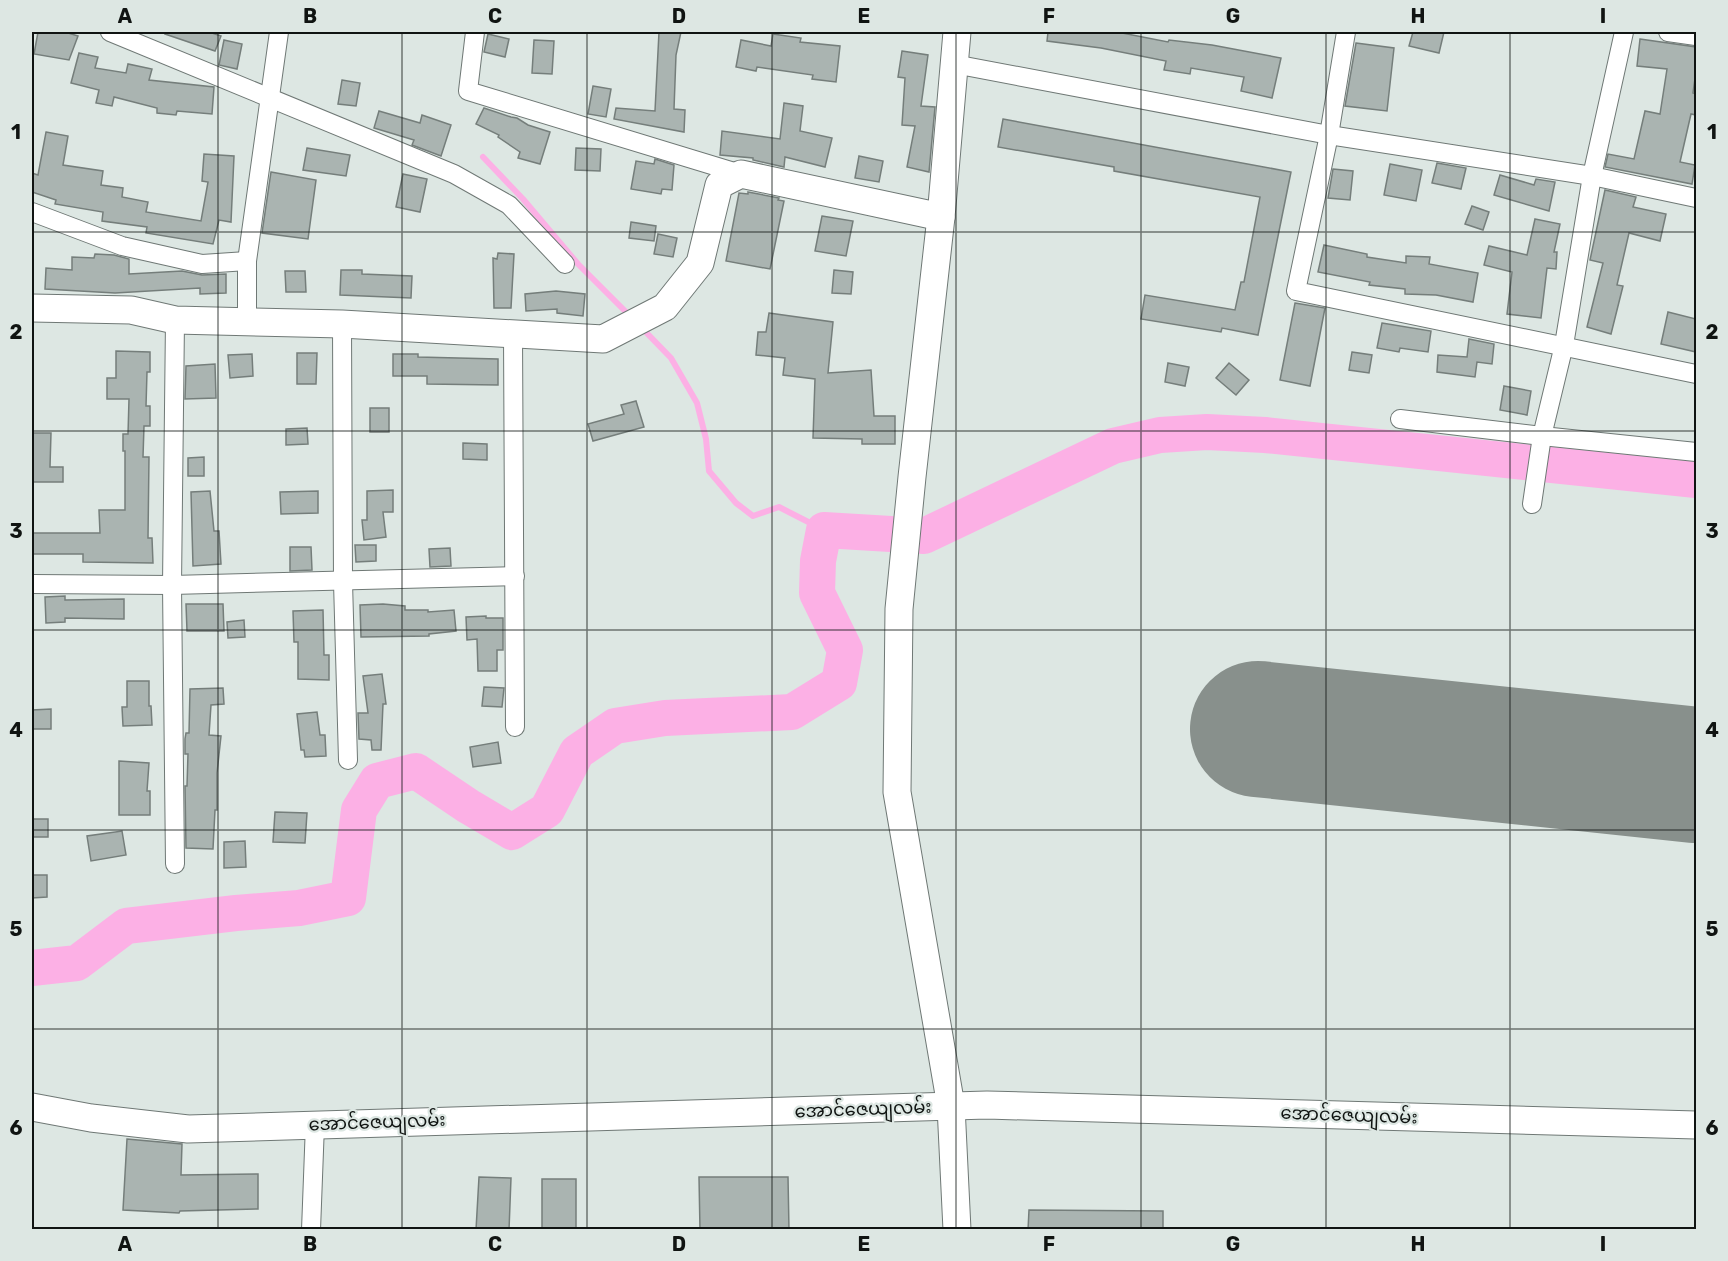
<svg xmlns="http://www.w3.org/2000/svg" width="1728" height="1261" font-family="Rubik,'Noto Sans Myanmar',sans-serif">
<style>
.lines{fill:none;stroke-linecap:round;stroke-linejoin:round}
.stream{stroke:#fcb0e5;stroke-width:6}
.river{stroke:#fcb0e5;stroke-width:36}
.runway{stroke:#88908c;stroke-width:136}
.building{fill:#aab4b1;stroke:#757e7b;stroke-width:1.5}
.street-casing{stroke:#6f7875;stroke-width:20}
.secondary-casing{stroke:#6f7875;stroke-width:29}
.street{stroke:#fff;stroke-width:18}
.secondary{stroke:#fff;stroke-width:27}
.grid{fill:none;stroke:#101412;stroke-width:1.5;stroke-opacity:0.55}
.labels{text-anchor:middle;stroke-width:4.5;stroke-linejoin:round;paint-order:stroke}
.street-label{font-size:18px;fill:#101412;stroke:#dde7e3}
.neatline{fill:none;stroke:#101412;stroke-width:2}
.grid-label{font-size:20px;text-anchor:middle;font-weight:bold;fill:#101412}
</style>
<rect width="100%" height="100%" fill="#dde7e3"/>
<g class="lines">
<g class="stream">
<polyline points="483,157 523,199 578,264 631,317"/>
<polyline points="640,326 671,358 697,403 706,439 709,471 736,503 753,516 779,507 824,530"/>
</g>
<polyline class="river" points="32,968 77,963 126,926 236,913 299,908 348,898 359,810 377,781 416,771 468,806 512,832 547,810 577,752 615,726 665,718 792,712 839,683 845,650 817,593 818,561 824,530 924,536 1113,446 1160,435 1207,432 1265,435 1696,480"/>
<polyline class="runway" points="1258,729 1696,775"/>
</g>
<g class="building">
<polygon points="38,32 65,32 78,36 69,60 34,54"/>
<polygon points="166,32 209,32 221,36 215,51 165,34"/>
<polygon points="659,32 681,32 676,55 674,109 685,110 684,132 614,119 616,108 655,111"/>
<polygon points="1048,32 1117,32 1168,42 1169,40 1212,45 1281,58 1272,98 1241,91 1244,77 1191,68 1190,74 1164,70 1166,61 1101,48 1047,41"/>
<polygon points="1413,32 1444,32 1439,53 1409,46"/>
<polygon points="488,34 509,39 505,57 484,52"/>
<polygon points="773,34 801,38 800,42 840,46 836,82 812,79 813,75 757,67 756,71 736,67 741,40 771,46"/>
<polygon points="1640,39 1696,47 1696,71 1693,93 1696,94 1696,115 1691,114 1680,162 1695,165 1692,184 1605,167 1608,154 1634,159 1645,111 1660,114 1667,69 1637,66"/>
<polygon points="224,40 242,44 237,69 219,65"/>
<polygon points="534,40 554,41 552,74 532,73"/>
<polygon points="1356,43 1394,48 1387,111 1345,106"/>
<polygon points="902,51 928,55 921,106 935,107 929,172 907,167 915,126 902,125 905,78 898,77"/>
<polygon points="79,53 98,57 95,68 126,73 128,64 152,69 149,80 214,87 212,114 177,111 176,115 157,113 157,108 114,97 112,106 96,103 99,90 71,83"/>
<polygon points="342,80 360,83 356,106 338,104"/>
<polygon points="593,86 611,89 606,117 588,114"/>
<polygon points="784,103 803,106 800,131 832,138 825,167 785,157 784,167 753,160 753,158 720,155 722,131 780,139"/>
<polygon points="484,108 511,117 517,118 528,125 550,132 540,164 518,158 520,152 498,137 499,135 476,124"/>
<polygon points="379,111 420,123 422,115 451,125 441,156 412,145 414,140 374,128"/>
<polygon points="1003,119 1291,172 1258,335 1222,328 1221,332 1141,319 1145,295 1235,310 1241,282 1244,282 1260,197 1114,171 1114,167 998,147"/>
<polygon points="46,132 68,136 63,165 103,171 101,185 123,188 122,197 148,202 146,212 201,221 208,182 202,181 204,154 234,156 231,222 219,220 213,244 146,233 147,227 102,221 103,212 55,204 56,200 32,192 32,173 38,175"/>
<polygon points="307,148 350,155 346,176 303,170"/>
<polygon points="576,148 601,149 600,171 575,170"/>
<polygon points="859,156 883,161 879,182 855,178"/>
<polygon points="655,159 674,165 672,190 662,189 661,194 631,189 636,161 654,164"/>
<polygon points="1437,163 1466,168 1461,189 1432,183"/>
<polygon points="1390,164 1422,170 1416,201 1384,195"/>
<polygon points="1333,169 1353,171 1350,200 1328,198"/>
<polygon points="271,172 316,180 308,239 262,233"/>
<polygon points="403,174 427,179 420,212 396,207"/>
<polygon points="1500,175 1534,185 1536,179 1555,182 1549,211 1494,195"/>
<polygon points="1605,190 1636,197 1633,207 1666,214 1660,241 1629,233 1617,285 1623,286 1611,334 1587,327 1603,263 1590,260"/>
<polygon points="748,192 779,198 778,200 784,201 770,269 726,261 739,193 748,194"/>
<polygon points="1472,206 1489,212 1483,230 1465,224"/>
<polygon points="822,216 853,221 846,256 815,251"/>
<polygon points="1535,219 1560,224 1554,252 1557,252 1556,269 1547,268 1541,318 1507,314 1512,272 1484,265 1489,246 1527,255"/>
<polygon points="631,222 656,226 654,241 629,238"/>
<polygon points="658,234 677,238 673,257 654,254"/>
<polygon points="1324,245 1367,254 1367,257 1406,263 1406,256 1430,257 1429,264 1478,273 1473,302 1436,295 1405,294 1405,289 1369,285 1370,282 1318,272"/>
<polygon points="498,253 514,254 511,308 494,308 493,258 497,259"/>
<polygon points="95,254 114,255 129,259 129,274 182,271 202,275 226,274 226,293 200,294 200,288 115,293 45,289 46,268 72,270 72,257 94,258"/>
<polygon points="341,270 362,270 362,274 412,276 411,298 340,295"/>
<polygon points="834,270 853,272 851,294 832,293"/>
<polygon points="285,271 305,271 306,292 286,292"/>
<polygon points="556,291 585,294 583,316 557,313 557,309 526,311 525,294"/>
<polygon points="1295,303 1325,308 1310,386 1280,380"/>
<polygon points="1668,312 1696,319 1696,352 1661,344"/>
<polygon points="769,313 833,322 828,373 871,370 874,416 895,416 895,444 862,444 862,439 813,438 815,379 783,375 785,358 756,355 758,332 766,332"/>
<polygon points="1382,323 1431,331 1428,352 1400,348 1399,352 1377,348"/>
<polygon points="1469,339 1494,344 1492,364 1477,362 1475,377 1437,372 1438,355 1467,357"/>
<polygon points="116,351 150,352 150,372 147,372 146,406 150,406 150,426 144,426 143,457 149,457 148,538 152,538 153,563 83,562 83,554 32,554 32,533 100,533 99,510 125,510 125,451 123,451 123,434 128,434 129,399 107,399 107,378 116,378"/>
<polygon points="1352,352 1372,355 1369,373 1349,370"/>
<polygon points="297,353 317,353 316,384 297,384"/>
<polygon points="252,354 253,376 230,378 228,355"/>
<polygon points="393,354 418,354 418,357 498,359 498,385 427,384 427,376 393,376"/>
<polygon points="1168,363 1189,367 1185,386 1165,382"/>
<polygon points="1229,363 1249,380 1236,395 1216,378"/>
<polygon points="215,364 216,398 185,399 186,366"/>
<polygon points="1504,386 1531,391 1527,415 1500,410"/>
<polygon points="636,401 644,427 593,441 588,424 624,414 621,405"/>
<rect x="370" y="408" width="19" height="24"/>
<polygon points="307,428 308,444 286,445 286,429"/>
<polygon points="32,433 51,433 50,467 63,467 63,482 32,482"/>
<polygon points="463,443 487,444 487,460 463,459"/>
<polygon points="204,457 204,476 188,476 188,458"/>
<polygon points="393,490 393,512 383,512 386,537 364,540 362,520 367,520 367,491"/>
<polygon points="210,491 214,531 219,531 221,564 193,566 191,492"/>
<polygon points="318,491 318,513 281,514 280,492"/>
<polygon points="355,545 376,545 376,561 356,562"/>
<polygon points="290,547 311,547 312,570 290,571"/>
<polygon points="450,548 451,566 430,567 429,549"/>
<polygon points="65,596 65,600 124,599 124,619 65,618 65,622 46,623 45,597"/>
<polygon points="186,604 223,604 224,631 187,631"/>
<polygon points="383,604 405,606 405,610 428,610 428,612 454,610 456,631 429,634 429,636 361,637 360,605"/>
<polygon points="323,610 324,655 329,655 329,680 298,679 298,642 294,642 293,611"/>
<polygon points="486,616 486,618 503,618 503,650 497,650 497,671 478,671 477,639 467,640 466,617"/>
<polygon points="244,620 245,637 228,638 227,622"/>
<polygon points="382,674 386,704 383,704 381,750 372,750 371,740 359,739 358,713 368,713 363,676"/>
<polygon points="127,681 149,681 149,706 151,706 152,725 123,726 122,707 127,707"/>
<polygon points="484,687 504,688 502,707 482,706"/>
<polygon points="223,688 224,704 211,705 209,735 221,736 217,773 217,810 215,810 213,849 186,848 185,786 187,786 188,754 185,754 185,739 186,733 189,733 190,689"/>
<polygon points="51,709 51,729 32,729 32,710"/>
<polygon points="317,712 320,735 325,735 326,756 305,757 304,750 301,750 297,714"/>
<polygon points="498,742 501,763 473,767 470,747"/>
<polygon points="119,761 149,763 147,791 150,791 150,815 119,815"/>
<polygon points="275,812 307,813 305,843 273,842"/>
<rect x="32" y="819" width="16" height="18"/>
<polygon points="122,831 126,855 91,861 87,836"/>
<polygon points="245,841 246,867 224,868 224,842"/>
<polygon points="32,875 47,875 47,897 32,898"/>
<polygon points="127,1139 182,1144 181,1175 258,1174 258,1209 180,1211 179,1213 123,1210"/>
<polygon points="479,1177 511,1178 509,1230 476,1230"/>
<polygon points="699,1177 788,1177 789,1230 700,1230"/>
<rect x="542" y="1179" width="34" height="51"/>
<polygon points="1029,1210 1163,1211 1163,1230 1028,1230"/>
</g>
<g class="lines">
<g class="street-casing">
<g id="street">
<polyline points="110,32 454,174 509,205 565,264"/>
<polyline points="475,32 468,91 741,174"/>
<polyline points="1346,32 1329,135 1296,291 1696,374"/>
<polyline points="1668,32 1696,36"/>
<polyline points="954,64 1329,135 1592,176 1696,198"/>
<polyline points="32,212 122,246 202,264 247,261"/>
<polyline points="175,320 172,585 175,864"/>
<polyline points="247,322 247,261 279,32"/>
<polyline points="342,324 343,582 348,760"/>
<polyline points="513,335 515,727"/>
<polyline points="1400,419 1542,436 1696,452"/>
<polyline points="1532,504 1542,436 1564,345 1592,176 1624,32"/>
<polyline points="32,584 172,585 515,576"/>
<polyline points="311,1230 315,1124"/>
</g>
</g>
<g class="secondary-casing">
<g id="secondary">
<polyline points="941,217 912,477 899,609 897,792 951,1106 957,1230"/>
<polyline points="32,308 131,310 175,320 342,324 603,339 665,307 700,263 719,185 741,174 941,217 957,32"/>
<polyline points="32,1107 91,1118 188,1129 987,1105 1696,1125"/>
</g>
</g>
<use href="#street" class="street"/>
<use href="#secondary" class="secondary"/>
</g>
<path class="grid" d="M218 32V1230M402 32V1230M587 32V1230M772 32V1230M956 32V1230M1141 32V1230M1326 32V1230M1510 32V1230M32 232H1696M32 431H1696M32 630H1696M32 830H1696M32 1029H1696"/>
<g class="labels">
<g class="street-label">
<text transform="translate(863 1109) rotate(-2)" y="6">အောင်ဇေယျလမ်း</text>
<text transform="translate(1349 1115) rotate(2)" y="6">အောင်ဇေယျလမ်း</text>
<text transform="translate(377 1122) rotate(-2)" y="6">အောင်ဇေယျလမ်း</text>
</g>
</g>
<rect width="1728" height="1261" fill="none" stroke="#dde7e3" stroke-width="66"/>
<rect x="33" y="33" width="1662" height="1195" class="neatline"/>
<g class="grid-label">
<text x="125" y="23">A</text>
<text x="310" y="23">B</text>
<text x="495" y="23">C</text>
<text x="679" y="23">D</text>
<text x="864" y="23">E</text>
<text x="1049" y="23">F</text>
<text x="1233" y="23">G</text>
<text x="1418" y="23">H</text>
<text x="1603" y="23">I</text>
<text x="16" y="139">1</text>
<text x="1712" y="139">1</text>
<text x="16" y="339">2</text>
<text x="1712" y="339">2</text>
<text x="16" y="538">3</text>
<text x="1712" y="538">3</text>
<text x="16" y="737">4</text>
<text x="1712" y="737">4</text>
<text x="16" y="936">5</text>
<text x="1712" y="936">5</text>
<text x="16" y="1135">6</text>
<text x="1712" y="1135">6</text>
<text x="125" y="1251">A</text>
<text x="310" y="1251">B</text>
<text x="495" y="1251">C</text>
<text x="679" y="1251">D</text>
<text x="864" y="1251">E</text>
<text x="1049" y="1251">F</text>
<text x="1233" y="1251">G</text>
<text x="1418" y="1251">H</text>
<text x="1603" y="1251">I</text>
</g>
</svg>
